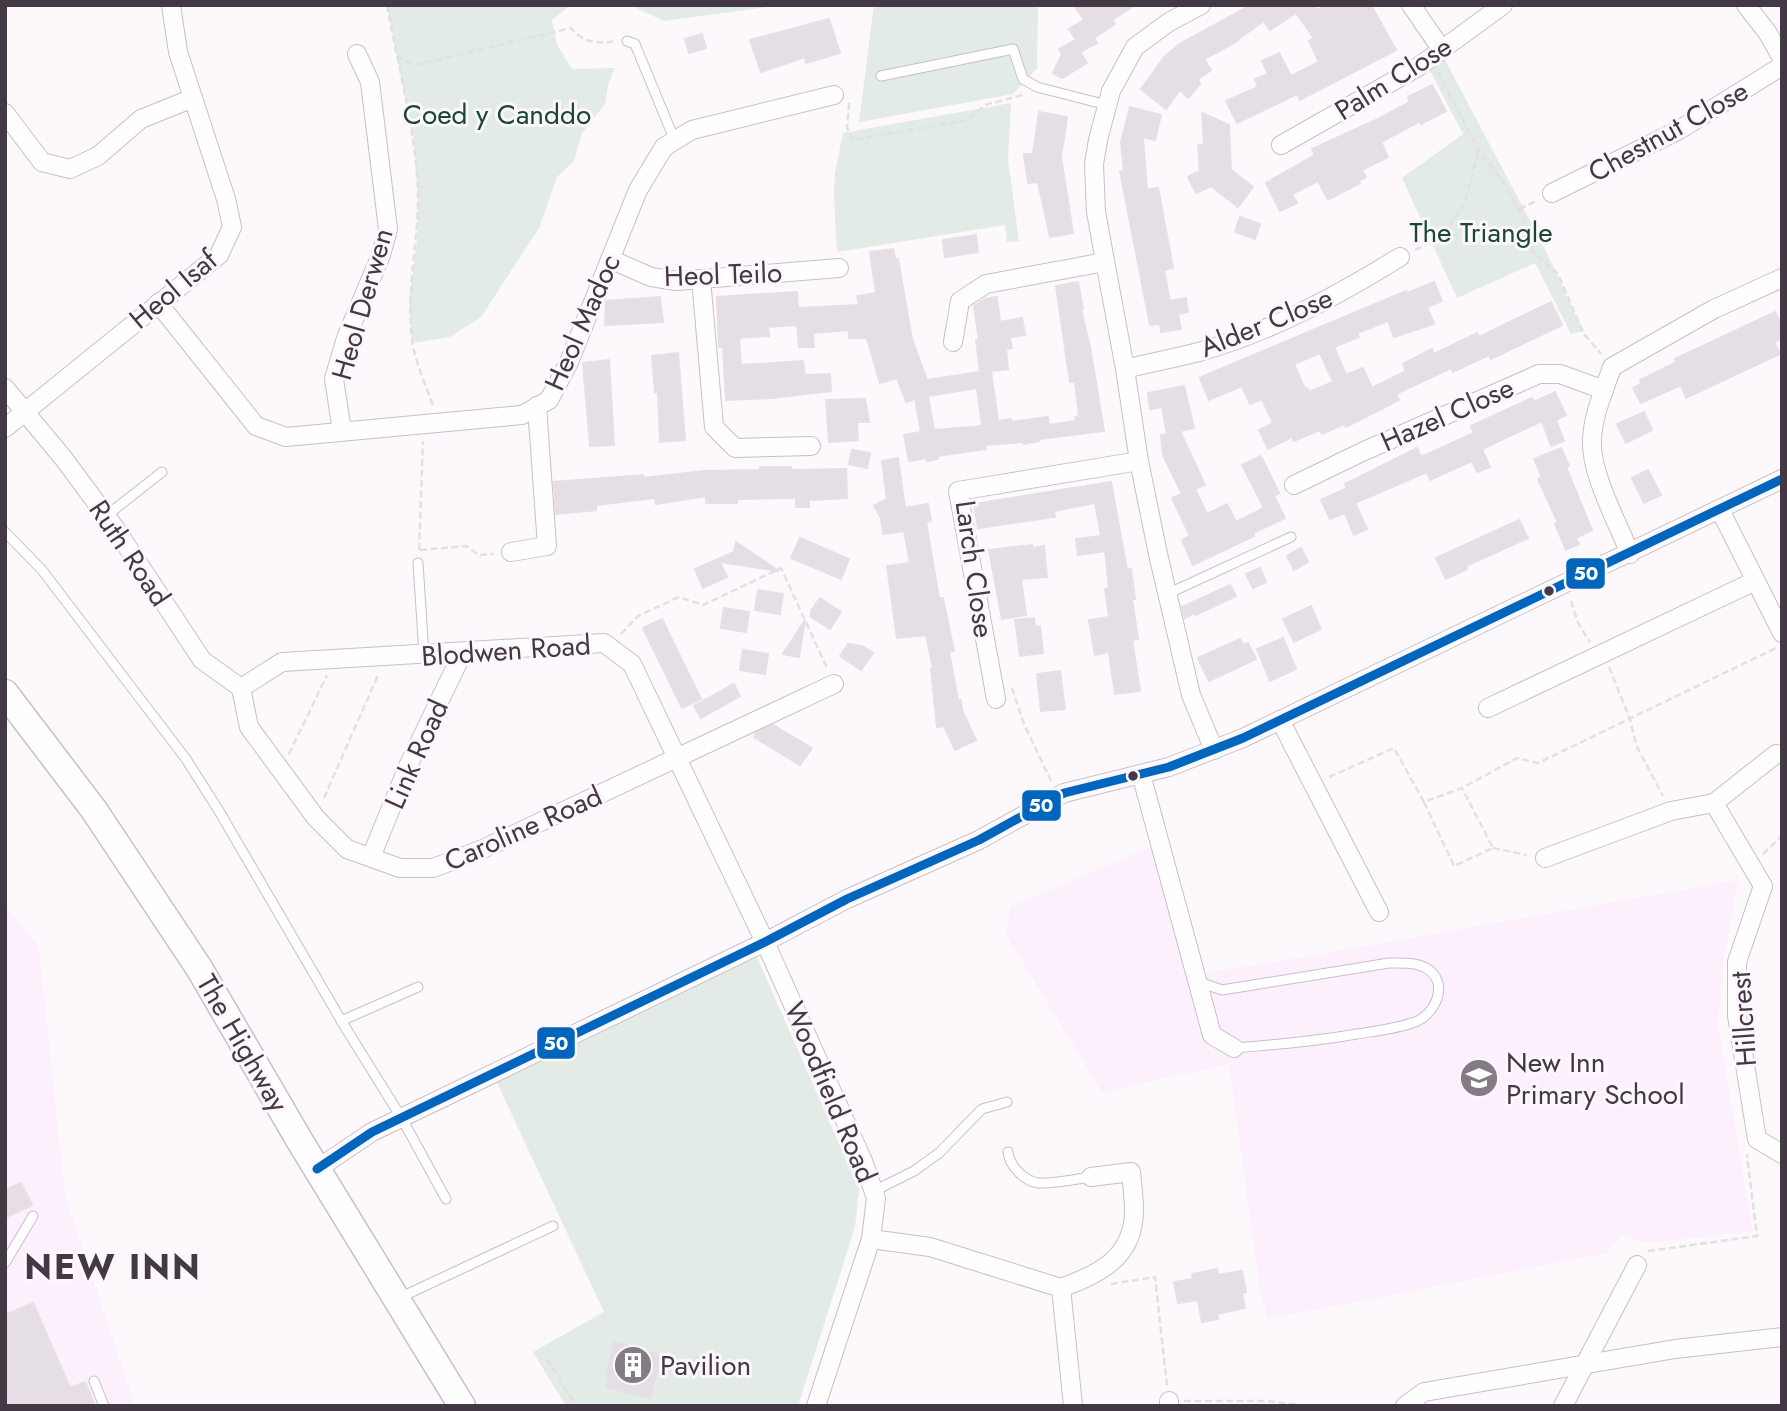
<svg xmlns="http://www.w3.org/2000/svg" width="1787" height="1411" font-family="Jost,sans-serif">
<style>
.built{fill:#fdf0fd}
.green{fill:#e2ebe6}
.building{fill:#e6dee5;stroke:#e6dfe6;stroke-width:2;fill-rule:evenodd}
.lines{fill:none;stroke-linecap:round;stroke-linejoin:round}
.lane-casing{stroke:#c7c0c7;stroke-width:11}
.street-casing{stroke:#c7c0c7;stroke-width:20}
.secondary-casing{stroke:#c7c0c7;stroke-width:29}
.path{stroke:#e2e1e2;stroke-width:2.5;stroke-dasharray:7 3.5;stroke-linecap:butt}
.lane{stroke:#fffeff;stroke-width:9}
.street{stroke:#fffeff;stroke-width:18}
.secondary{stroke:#fffeff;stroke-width:26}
.bus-1-casing{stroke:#fdf7fd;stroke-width:14}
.bus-1{stroke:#0065bd;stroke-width:9}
.bus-dot{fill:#433944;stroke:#fdf7fd;stroke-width:2.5}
.labels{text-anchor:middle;stroke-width:6;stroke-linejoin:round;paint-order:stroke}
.street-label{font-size:28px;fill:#433944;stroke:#fdf7fd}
.park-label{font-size:28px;fill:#174a30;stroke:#fdf7fd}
.poi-label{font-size:28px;fill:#433944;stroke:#fdf7fd;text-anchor:start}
.district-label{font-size:35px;font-weight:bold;letter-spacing:2px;fill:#433944;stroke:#fdf7fd}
.line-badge{stroke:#fdf7fd;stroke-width:2.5}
.badge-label{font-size:19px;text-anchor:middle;font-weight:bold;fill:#fff}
</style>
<rect width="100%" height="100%" fill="#fcf8fc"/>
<g class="built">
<polygon points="1169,839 1202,973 1258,965 1738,880 1723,965 1718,1026 1753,1232 1645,1243 1623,1235 1607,1253 1268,1319 1260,1290 1229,1064 1102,1092 1006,935 1010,907"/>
<polygon points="5,905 39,948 65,1196 135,1406 5,1406"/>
</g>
<g class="green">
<polygon points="387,5 571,5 552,20 557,45 572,69 615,68 608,85 605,104 582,133 574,161 557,177 539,228 481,317 450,337 412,343 409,300 417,242 418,195 414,144"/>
<polygon points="630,5 782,5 664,21"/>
<polygon points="874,5 1038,5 1037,68 1013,94 859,122"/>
<polygon points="1444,58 1546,251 1583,331 1571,334 1535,263 1457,298 1402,178 1463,134 1429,69"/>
<polygon points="1011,103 1008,160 1019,241 1007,242 1005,225 837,252 834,194 835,173 843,133"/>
<polygon points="753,948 859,1189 855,1227 798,1406 566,1406 533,1352 604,1312 492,1072"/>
</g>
<g class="building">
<polygon points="1074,5 1135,5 1112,20 1115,24 1094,38 1097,43 1080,52 1087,63 1062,78 1053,73 1062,54 1059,49 1076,40 1069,29 1084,20"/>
<polygon points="1251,5 1314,5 1317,10 1326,5 1371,5 1396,50 1300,100 1297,94 1237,123 1226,101 1258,87 1255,79 1268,74 1262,61 1279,53 1291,76 1319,62 1309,41 1314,38 1296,13 1270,30 1264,21 1237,40 1238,41 1204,59 1211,70 1198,79 1200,84 1188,98 1180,90 1166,109 1141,89 1165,56 1181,43"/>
<polygon points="829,19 840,53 806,63 805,57 761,72 750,40"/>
<polygon points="702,34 706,48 689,53 685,39"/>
<polygon points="1432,85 1446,111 1421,124 1420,121 1381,142 1388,157 1362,170 1366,177 1358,181 1360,183 1328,200 1318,181 1292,194 1297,203 1280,211 1266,183 1315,155 1312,149 1378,119 1410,102 1408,97"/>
<polygon points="1130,107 1161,115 1155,140 1143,137 1147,190 1158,188 1173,268 1164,270 1170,301 1186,298 1188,312 1178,314 1181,329 1161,332 1160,324 1150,325 1120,171 1124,171 1121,142"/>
<polygon points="1039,112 1067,117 1061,157 1073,233 1050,237 1038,182 1028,183 1024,154 1033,154"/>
<polygon points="1202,113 1229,125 1231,170 1253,187 1238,207 1211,186 1196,193 1188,177 1200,171 1198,145 1204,145"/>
<polygon points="1240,217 1260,224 1255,239 1235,232"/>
<polygon points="976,235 978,252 945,257 943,240"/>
<path d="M893 249 895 259H898L912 339 927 380 980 372 976 340H979L974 306 985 299 997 297 1000 322 1022 318 1025 335 1010 337 1012 348 1006 349 1008 369 991 371 998 421 1011 419V422L1048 417 1049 425 1076 421 1075 417 1079 416 1075 382H1070L1056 286 1078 282 1083 309 1081 310 1090 347 1104 431 1039 439V441L1024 444V442L985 445 986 449 938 456V459L927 461 926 458 909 461 904 435 921 432 915 399 906 402 897 378 880 383 867 338H849V330L813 333 814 347H799L797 325 768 327 769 336 739 338 741 365 803 361 805 375 830 374 831 391 772 398 726 400 723 347H719L717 297 797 292 798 308 859 305 857 296 876 293 870 252ZM977 388 982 426 934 430 928 396Z"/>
<path d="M1434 282 1442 301 1427 307 1434 324 1394 337 1388 321 1357 333 1359 337 1334 347 1346 375 1363 368 1372 388 1406 371 1403 364 1432 349 1434 354 1477 333 1479 337 1551 302 1562 325 1491 359 1489 355 1453 372 1451 368 1396 394 1399 400 1346 427 1344 424 1322 434 1320 430 1294 441 1292 437 1268 449 1259 430 1273 423 1262 399 1250 404 1242 386 1209 400 1200 378 1206 375 1406 291 1407 293ZM1320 353 1333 382 1309 392 1307 388 1305 389 1294 364Z"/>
<polygon points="660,297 663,322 605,325 606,301"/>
<polygon points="1775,312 1782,326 1782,339 1774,342 1780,354 1686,398 1681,385 1641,403 1633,388 1641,384 1640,380 1677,362 1675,359"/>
<polygon points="678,353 685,440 660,442 658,392 655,392 652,356"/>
<polygon points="609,360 614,445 590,446 583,363"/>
<polygon points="1184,386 1194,428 1180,431 1205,485 1195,489 1207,514 1227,504 1236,522 1264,508 1242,465 1261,456 1279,493 1274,496 1285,518 1253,533 1254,536 1193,565 1182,540 1190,536 1172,498 1182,494 1163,455 1161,435 1167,434 1162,407 1150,409 1148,393"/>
<polygon points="1555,392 1566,415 1556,420 1564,441 1551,446 1542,421 1482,449 1490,467 1477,472 1472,461 1430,480 1427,472 1355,503 1367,529 1354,535 1345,513 1330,519 1321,500 1347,488 1345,484 1417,448 1421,457 1474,433 1471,426 1495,415 1532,398 1534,402"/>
<polygon points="865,399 869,422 857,422 858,440 829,442 826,400"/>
<polygon points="1644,412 1652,430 1626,443 1617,424"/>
<polygon points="1561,448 1569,466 1566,467 1592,530 1576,538 1579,544 1566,550 1555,524 1558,523 1538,479 1542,477 1534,459"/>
<polygon points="852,450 870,453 867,468 849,464"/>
<polygon points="898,458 905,508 928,504 931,521 926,522 939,598 943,598 954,651 949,652 958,700 961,700 962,710 976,740 955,750 944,726 937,727 931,669 933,668 926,635 897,638 887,566 910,563 904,531 883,534 881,518 874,506 887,499 882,461"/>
<polygon points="760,467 791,467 791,470 846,469 847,498 809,500 809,507 796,507 796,498 737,499 737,503 706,503 706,496 656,504 655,498 596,505 596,510 556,514 554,482 643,475 643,478 705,471 760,470"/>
<polygon points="1648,470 1661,495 1644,503 1632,478"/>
<polygon points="1111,482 1127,570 1131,569 1135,599 1132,599 1138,639 1132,640 1140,691 1115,694 1109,652 1095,655 1089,620 1109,617 1105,589 1109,588 1105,551 1078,555 1076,539 1101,536 1095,503 1054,511 1055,517 978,528 974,504"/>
<polygon points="1519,520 1528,538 1466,566 1467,569 1446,579 1436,558"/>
<polygon points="800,538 849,559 841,579 791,558"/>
<polygon points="736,542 779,571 720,562 727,577 703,588 695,569 734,552"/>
<polygon points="1032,545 1033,548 1044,546 1047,577 1021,579 1026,615 1002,619 989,550"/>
<polygon points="1301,548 1308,562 1294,570 1287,556"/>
<polygon points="1260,568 1266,582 1253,588 1246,574"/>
<polygon points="1230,585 1236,596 1196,615 1195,613 1185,618 1182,607"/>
<polygon points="758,590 783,594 780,614 755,610"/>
<polygon points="820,598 841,612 830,629 811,617 811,611"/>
<polygon points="1311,606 1321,629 1294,642 1283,619"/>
<polygon points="724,608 749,612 746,632 721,628"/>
<polygon points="1034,618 1035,627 1040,626 1043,653 1020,656 1015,620"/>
<polygon points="662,619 701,699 682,708 643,628"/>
<polygon points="805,620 799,657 783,654"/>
<polygon points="1283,638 1296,669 1270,681 1257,649"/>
<polygon points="1240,639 1243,645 1248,643 1256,659 1209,681 1198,658"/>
<polygon points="848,644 862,646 873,653 861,670 840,656"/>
<polygon points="743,650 768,654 765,674 740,670"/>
<polygon points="1060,671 1065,709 1041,711 1037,674"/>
<polygon points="734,684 740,696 701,718 694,706"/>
<polygon points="773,725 812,748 800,765 754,737 756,733"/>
<polygon points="21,1183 32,1205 5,1218 5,1190"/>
<polygon points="1217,1269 1218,1275 1242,1271 1246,1292 1242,1293 1245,1308 1217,1314 1218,1319 1202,1322 1198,1300 1178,1303 1174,1282 1193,1279 1192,1274"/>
<polygon points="33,1303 70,1388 85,1382 95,1406 5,1406 5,1315"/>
<polygon points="614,1342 661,1355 650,1398 606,1387 609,1376 606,1375"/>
</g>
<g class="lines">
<g class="lane-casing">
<g id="lane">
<polyline points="627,41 635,44 675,141"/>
<polyline points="881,76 1013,49 1023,79 1037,87 1107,105"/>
<polyline points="106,516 162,472"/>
<polyline points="5,532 42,570 186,759 219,811 345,1027 401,1117 446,1199"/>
<polyline points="418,563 424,655"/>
<polyline points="1167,594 1291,537"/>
<path d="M1199 982 1222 990 1389 963C1401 963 1415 962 1426 968 1450 982 1436 1014 1415 1022 1396 1029 1376 1031 1357 1034 1316 1041 1275 1045 1234 1048"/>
<polyline points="341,1021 418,987"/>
<path d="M1008 1152C1009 1165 1024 1181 1038 1183 1055 1184 1075 1179 1091 1177"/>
<polyline points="874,1191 914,1171 939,1153 982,1109 1007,1102"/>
<polyline points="5,1263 33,1216"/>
<polyline points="399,1298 553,1226"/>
<polyline points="94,1381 104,1406"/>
</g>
</g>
<g class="street-casing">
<g id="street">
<polyline points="1201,5 1169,22 1135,47 1111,91 1098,140 1094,164 1096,212 1125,369 1139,461 1158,554 1191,695 1214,750"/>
<polyline points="1411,5 1442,50"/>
<polyline points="1746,5 1767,32 1782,58"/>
<polyline points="5,113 42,162 70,169 98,156 141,119 193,98"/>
<polyline points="1281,145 1418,67 1503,5"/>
<polyline points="1552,193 1679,130 1782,66"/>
<polyline points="610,259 651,277 677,281 839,268"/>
<polyline points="701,279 714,427 735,448 811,446"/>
<polyline points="158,303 256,426 286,437 522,415 549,400 569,362 638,190 664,147 692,130 834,95"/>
<polyline points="953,342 960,301 986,284 1105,262"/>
<path d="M1125 369C1150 363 1175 358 1199 352 1270 332 1337 296 1400 257"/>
<polyline points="5,388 64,459 115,528 202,660 241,688"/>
<polyline points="5,428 219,255 232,227 226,199 178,52 171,5"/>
<polyline points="342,431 334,379 346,338 381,255 388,229 370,82 357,54"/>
<polyline points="1294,485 1362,452 1539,374 1560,374 1604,390"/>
<polyline points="1720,510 1782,633"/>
<polyline points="511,552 547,546 537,406"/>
<path d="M1630 554C1618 523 1590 473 1592 440 1593 414 1604 391 1612 367L1714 309 1782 278"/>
<polyline points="241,688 282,662 604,643 632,664 765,942 863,1161 876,1198 871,1239 816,1406"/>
<polyline points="241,688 249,727 316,818 347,849 400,868 433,868 483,849 834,684"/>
<polyline points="996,699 958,491 1139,461"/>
<polyline points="1488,708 1755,581"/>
<polyline points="1280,720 1379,912"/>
<polyline points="1141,774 1212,1035 1234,1048"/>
<polyline points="1714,803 1763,886 1737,962 1737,1016 1757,1139 1782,1154"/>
<polyline points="371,857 409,764 463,652"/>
<polyline points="1545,858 1671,811 1714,803 1776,754"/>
<polyline points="317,1169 372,1132 765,942 847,899 979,840 1064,793 1169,767 1243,738 1782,479"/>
<polyline points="871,1239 930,1247 1061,1288 1073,1406"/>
<path d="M1061 1288C1100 1274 1134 1257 1134 1210 1134 1198 1132 1184 1131 1172L1091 1177"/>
<polyline points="1169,1401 1169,1406"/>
<polyline points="1405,1406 1424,1392 1675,1349 1782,1337"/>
<polyline points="1563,1406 1637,1265"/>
</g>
</g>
<g class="secondary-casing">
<polyline id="secondary" points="5,693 94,810 199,968 301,1143 462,1406"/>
</g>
<g class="path">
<path d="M387 5C398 66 415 128 418 190 419 240 406 290 412 340 415 362 426 385 433 406"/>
<path d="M397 56 411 64H420L571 28C583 43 598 44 616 41"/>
<polyline points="1438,72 1479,151 1504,183 1525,221 1533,252 1558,274 1584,334 1601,354"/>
<polyline points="849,103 847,127 852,140 968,120 985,105 1026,94"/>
<polyline points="1519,209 1538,200"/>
<path d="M1442 236C1484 232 1495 233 1533 252"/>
<polyline points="1415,250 1442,236 1464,205 1478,152"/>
<polyline points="419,550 423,441"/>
<polyline points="420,550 466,546 479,555 494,554"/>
<polyline points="1571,601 1578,623 1590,642"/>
<polyline points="621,634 638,616 679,597 703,605 781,568 827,668"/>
<polyline points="1609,667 1630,719 1636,745 1663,796"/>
<polyline points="1012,688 1024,724 1051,781"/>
<polyline points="289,754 327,675"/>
<polyline points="1329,777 1394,748 1424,802 1462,788 1517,758 1538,763 1776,648"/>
<polyline points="324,798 379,673"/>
<polyline points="1424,802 1454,866 1493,848 1462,788"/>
<polyline points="1493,848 1527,855"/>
<polyline points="1763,854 1782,836"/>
<polyline points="1648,1251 1757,1236 1747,1156 1748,1154"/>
<polyline points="1111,1284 1155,1277 1167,1386"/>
<polyline points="547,1359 576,1406"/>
<polyline points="1184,1401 1267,1401 1307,1406"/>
</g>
<use href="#lane" class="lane"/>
<use href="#street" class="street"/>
<use href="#secondary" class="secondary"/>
<g class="bus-1-casing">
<polyline id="bus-1" points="317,1169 372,1132 765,942 847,899 979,840 1064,793 1169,767 1243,738 1782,479"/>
</g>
<use href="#bus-1" class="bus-1"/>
</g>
<defs>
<g id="school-disc" transform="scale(2.0125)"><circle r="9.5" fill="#847c84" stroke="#fdf7fd"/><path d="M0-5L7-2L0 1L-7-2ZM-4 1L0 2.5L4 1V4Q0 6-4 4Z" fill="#fff"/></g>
<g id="building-disc" transform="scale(2.0125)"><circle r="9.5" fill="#847c84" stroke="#fdf7fd"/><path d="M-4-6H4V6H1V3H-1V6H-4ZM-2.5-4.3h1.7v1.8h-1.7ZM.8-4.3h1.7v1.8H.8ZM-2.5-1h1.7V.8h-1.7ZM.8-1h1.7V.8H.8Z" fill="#fff"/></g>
</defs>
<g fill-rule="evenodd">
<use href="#school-disc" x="1479" y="1078"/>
<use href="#building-disc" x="633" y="1365"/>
</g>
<g class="bus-dot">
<circle cx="1549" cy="591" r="6"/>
<circle cx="1133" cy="776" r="6"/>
</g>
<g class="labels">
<g class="street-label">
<text transform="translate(1393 78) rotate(-32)" y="10">Palm Close</text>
<text transform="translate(1668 131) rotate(-29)" y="10">Chestnut Close</text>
<text transform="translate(723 274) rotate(-2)" y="10">Heol Teilo</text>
<text transform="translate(173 289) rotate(-40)" y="10">Heol Isaf</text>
<text transform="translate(362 304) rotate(-74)" y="10">Heol Derwen</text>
<text transform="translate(582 322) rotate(-66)" y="10">Heol Madoc</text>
<text transform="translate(1266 322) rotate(-22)" y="10">Alder Close</text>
<text transform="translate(1447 414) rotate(-24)" y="10">Hazel Close</text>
<text transform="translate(130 553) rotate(56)" y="10">Ruth Road</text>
<text transform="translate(975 569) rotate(82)" y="10">Larch Close</text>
<text transform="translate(506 650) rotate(-4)" y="10">Blodwen Road</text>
<text transform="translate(416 754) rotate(-66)" y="10">Link Road</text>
<text transform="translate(523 828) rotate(-24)" y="10">Caroline Road</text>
<text transform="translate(1743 1019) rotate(-94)" y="10">Hillcrest</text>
<text transform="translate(243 1043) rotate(60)" y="10">The Highway</text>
<text transform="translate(831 1092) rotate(67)" y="10">Woodfield Road</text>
</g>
<g class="park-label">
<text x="497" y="124">Coed y Canddo</text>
<text x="1481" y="242">The Triangle</text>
</g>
<g class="poi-label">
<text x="1506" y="1072">New Inn<tspan x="1506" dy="32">Primary School</tspan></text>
<text x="660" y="1375">Pavilion</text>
</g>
<g class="district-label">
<text x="113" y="1279">NEW INN</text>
</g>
</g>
<g class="line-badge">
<rect x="1565" y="557" width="41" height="33" rx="7" fill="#0065bd"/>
<rect x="1021" y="789" width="41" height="33" rx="7" fill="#0065bd"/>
<rect x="536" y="1026" width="40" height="34" rx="7" fill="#0065bd"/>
</g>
<g class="badge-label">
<text x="1586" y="580">50</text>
<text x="1041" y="812">50</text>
<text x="556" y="1050">50</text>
</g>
<rect width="1787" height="1411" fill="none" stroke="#433944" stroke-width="14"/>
</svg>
